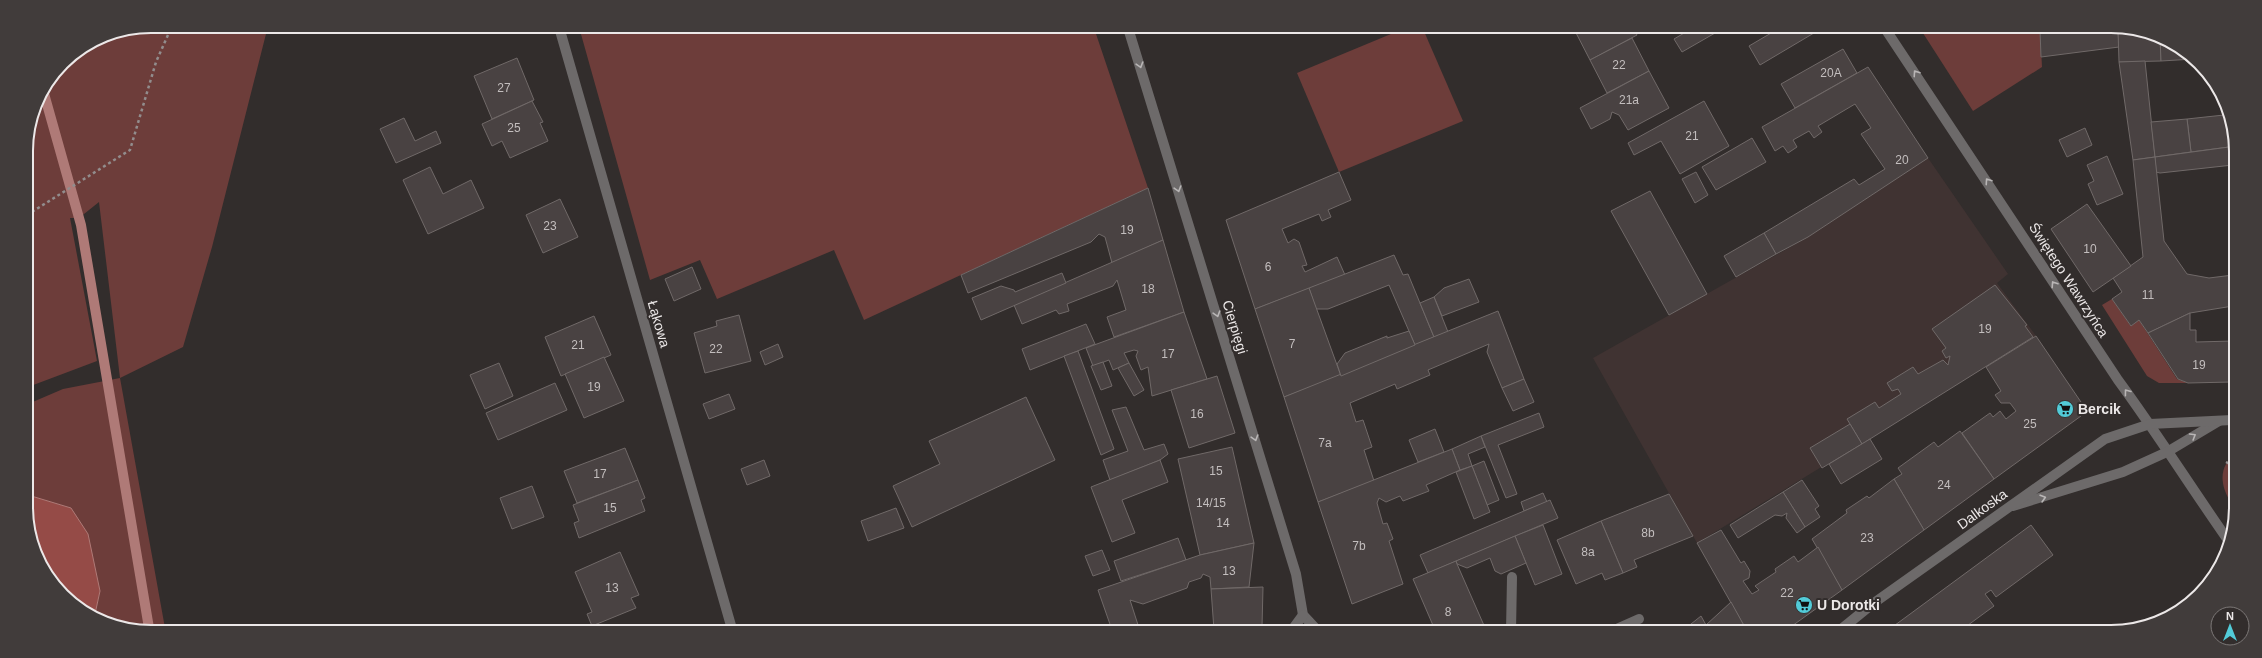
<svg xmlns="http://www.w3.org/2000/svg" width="2262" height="658" font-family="Arial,sans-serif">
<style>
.built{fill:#403332}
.green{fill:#6d3d3a}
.water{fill:#954b47;stroke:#af7a77}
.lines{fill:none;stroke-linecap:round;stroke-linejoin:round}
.stream{stroke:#af7a77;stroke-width:10}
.building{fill:#494242;stroke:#706968}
.path{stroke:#928d8d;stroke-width:2.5;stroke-dasharray:3 3;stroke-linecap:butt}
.minor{stroke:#6d6a6a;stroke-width:10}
.oneway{stroke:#b9b6b6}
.labels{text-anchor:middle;stroke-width:4;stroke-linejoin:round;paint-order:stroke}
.number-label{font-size:12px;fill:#c3bebe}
.street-label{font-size:14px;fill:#ece8e8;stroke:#322d2c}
.poi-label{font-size:14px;font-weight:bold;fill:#ece8e8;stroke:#322d2c;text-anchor:start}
.rim{fill:none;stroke:#ece8e8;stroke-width:2}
</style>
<rect width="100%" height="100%" fill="#322d2c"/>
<polygon class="built" points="1928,158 2008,274 1997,283 2036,336 1697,543 1593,358 1808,237"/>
<g class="green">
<polygon points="151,26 268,26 212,247 183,347 120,378 165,628 119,628 95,614 100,591 71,508 28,495 28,404 63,389 120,378 99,202 79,218 70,218 97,361 28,387 26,143 39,96 63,63 104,35"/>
<polygon points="579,27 1094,28 1148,188 864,320 834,250 717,299 700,260 650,280"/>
<polygon points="1403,29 1423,29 1463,121 1339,172 1297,73"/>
<polygon points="1921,30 2040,30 2042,67 1973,111"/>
<polygon points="2112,299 2130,325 2139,320 2177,379 2188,383 2159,383 2147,376 2102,305"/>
<path d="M2232 457V504C2222 490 2217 470 2232 457Z"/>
</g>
<polygon class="water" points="28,495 71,508 88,534 100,591 95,614 63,595 39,562 28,531"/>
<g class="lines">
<polyline class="stream" points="43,90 81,225 149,628"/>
</g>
<g class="building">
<polygon points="468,27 485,27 470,31"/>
<polygon points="1574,29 1634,29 1637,35 1590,60"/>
<polygon points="1691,29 1722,29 1682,52 1674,39"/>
<polygon points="1778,29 1819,30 1760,65 1749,46"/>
<polygon points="2040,30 2118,30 2119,47 2041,57"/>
<polygon points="2118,30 2143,30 2160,37 2161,61 2119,62"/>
<polygon points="2160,37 2173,43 2194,59 2161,61"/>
<polygon points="1632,38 1649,71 1607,93 1590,60"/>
<polygon points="1843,49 1857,73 1795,108 1781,84"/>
<polygon points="517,58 534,100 492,119 474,76"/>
<polygon points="2145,61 2155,157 2133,160 2119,62"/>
<polygon points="1868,67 1928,158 1808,237 1776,254 1764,233 1854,179 1859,185 1885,169 1861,134 1871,128 1855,104 1818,126 1822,132 1814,138 1809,131 1793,140 1797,147 1788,153 1783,146 1775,151 1762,127"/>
<polygon points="1649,71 1669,108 1628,130 1619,115 1612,112 1610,119 1591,129 1580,108"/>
<polygon points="532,101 543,122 540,123 548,141 510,158 502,141 492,146 482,124"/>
<polygon points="1704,101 1729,146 1680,174 1661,141 1634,155 1628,143"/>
<polygon points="2227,114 2234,127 2234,147 2229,147 2224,115"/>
<polygon points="2224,115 2229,147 2191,152 2187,119"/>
<polygon points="404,118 415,141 436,131 441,143 396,163 380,129"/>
<polygon points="2187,119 2191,152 2155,157 2151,122"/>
<polygon points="2085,128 2092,145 2067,157 2059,140"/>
<polygon points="1752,138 1766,162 1716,190 1702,167"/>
<polygon points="2229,147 2234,147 2233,165 2160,173 2156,172 2155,157"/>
<polygon points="2107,156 2123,194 2097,205 2088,184 2094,181 2087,165"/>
<polygon points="2155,157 2164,241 2187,274 2209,278 2233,275 2233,306 2190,313 2148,333 2139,320 2131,326 2112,299 2122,292 2113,278 2143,257 2133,160"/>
<polygon points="430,167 443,194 471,180 484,208 428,234 403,180"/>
<polygon points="1339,172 1351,200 1328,210 1331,217 1322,221 1319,214 1282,229 1288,243 1294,239 1299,242 1307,265 1302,266 1305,272 1337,257 1345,275 1255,309 1226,220"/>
<polygon points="1696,172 1708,195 1695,203 1682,179"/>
<polygon points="1148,188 1163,240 1112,263 1105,237 1099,234 1091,242 968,293 961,275"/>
<polygon points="1650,191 1707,294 1669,315 1611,211"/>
<polygon points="560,199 578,237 543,253 526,215"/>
<polygon points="2087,204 2131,266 2093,292 2051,229"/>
<polygon points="1764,233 1776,254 1736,277 1724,256"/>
<polygon points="1163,240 1184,312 1114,337 1107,317 1126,310 1117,280 1113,286 1067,304 1069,311 1059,314 1056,310 1022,324 1014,305"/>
<polygon points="1394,255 1403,275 1408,274 1434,337 1415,345 1389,285 1328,309 1316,309 1309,288"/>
<polygon points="692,267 701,289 674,301 665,279"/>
<polygon points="1062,273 1066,283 981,320 972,298 1001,286 1014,290 1015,292"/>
<polygon points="1469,279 1479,302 1442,316 1434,297 1444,288"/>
<polygon points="1995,285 2027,325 2025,326 2033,337 1862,444 1847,419 1875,402 1879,408 1901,394 1898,389 1892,391 1887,383 1913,367 1918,374 1943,360 1948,365 1950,356 1946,358 1942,351 1946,348 1932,329"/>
<polygon points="1309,288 1341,376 1284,397 1255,309"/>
<polygon points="1434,297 1448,332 1434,337 1420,303"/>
<polygon points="1498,311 1524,379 1502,388 1487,352 1489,344 1428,370 1430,375 1397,389 1395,384 1350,403 1356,422 1363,420 1372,447 1364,450 1374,481 1318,502 1284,397"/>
<polygon points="1184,312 1207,379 1152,396 1148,367 1141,370 1136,356 1138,351 1134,350 1124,353 1129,363 1113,370 1109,360 1093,366 1086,348"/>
<polygon points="2190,313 2190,330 2196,330 2196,342 2233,341 2232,382 2188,383 2178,379 2148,333"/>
<polygon points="739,315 751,361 705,373 694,333 717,326 716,321"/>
<polygon points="594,316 611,355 561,376 545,337"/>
<polygon points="1086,324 1095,344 1030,370 1022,349"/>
<polygon points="1409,331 1415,345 1341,376 1337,364 1345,353 1387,336 1387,338"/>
<polygon points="2036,336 2083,405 2081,416 1994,479 1962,433 1990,413 1993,417 2000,411 2006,419 2016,411 2010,403 2001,403 1995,395 2001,391 1986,367"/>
<polygon points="778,344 783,357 765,365 760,352"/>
<polygon points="1078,351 1114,449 1101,455 1064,356"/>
<polygon points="604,357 624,401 584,418 565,374"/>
<polygon points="1103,362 1112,386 1101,390 1091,366"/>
<polygon points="499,363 513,396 485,409 470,375"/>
<polygon points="1129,363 1144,390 1134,396 1118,368"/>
<polygon points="1217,376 1235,433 1189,448 1171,390"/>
<polygon points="1524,379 1534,402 1513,411 1502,388"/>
<polygon points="555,383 567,410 498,440 486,413"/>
<polygon points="729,394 735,409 709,419 703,404"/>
<polygon points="1026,397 1055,460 912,527 893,486 940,464 929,441"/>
<polygon points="1126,407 1144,450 1164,444 1168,454 1160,460 1110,480 1103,460 1128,451 1112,410"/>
<polygon points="1539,413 1544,427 1498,445 1517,494 1506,498 1481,436"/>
<polygon points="1850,424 1862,444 1822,468 1810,448"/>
<polygon points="1435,429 1444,452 1418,462 1409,440"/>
<polygon points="1960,431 1994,479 1924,530 1894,479 1902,474 1898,468 1934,442 1938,447"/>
<polygon points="1481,436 1485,447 1468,454 1472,466 1460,470 1452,449"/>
<polygon points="1870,439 1882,459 1841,484 1829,464"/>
<polygon points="1232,447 1254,543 1200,555 1178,459"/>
<polygon points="625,448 638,480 577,503 564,471"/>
<polygon points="1452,449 1460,470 1426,485 1429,491 1403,501 1400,496 1386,502 1379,498 1377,503 1383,524 1387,523 1393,539 1389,541 1403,584 1352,604 1318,502"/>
<polygon points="764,460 770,476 747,485 741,469"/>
<polygon points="1160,460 1168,482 1122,500 1135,533 1112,542 1091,487"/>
<polygon points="1484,461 1499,500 1487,505 1472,466"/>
<polygon points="1472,466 1490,512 1474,519 1456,472"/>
<polygon points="1894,479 1924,530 1842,590 1812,539 1847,513 1846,510 1867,496 1869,498"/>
<polygon points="638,480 645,498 641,500 645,511 579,538 574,523 579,521 573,505"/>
<polygon points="1802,480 1819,506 1815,509 1820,517 1805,527 1783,492"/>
<polygon points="532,486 544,517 512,529 500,498"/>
<polygon points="1783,492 1805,527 1797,533 1786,518 1787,513 1782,516 1775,515 1738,538 1730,525"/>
<polygon points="1543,493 1547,502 1524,511 1521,502"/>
<polygon points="1669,494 1693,536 1634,560 1637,567 1623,573 1601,521"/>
<polygon points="1550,500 1558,518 1428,573 1420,555"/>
<polygon points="896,508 904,528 868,541 861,521"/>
<polygon points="1601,521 1623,573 1605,580 1602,573 1576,584 1557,540"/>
<polygon points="1543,525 1562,574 1535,585 1515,536"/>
<polygon points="2031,525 2053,555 1996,597 1991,590 1985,594 1994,606 1960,631 1887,631"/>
<polygon points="1721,530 1741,563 1744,561 1750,571 1749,578 1743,581 1752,594 1759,590 1755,586 1776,572 1775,569 1794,556 1798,562 1818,547 1842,590 1785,631 1747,631 1697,543"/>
<polygon points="1515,536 1526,563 1501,574 1495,571 1490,558 1467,568 1457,564 1456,561"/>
<polygon points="1178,538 1186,560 1121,581 1114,561"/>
<polygon points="1254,543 1249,587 1211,589 1210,577 1203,574 1201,578 1189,582 1187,588 1143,604 1130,600 1139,628 1112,630 1098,590 1200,555"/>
<polygon points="1102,550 1110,570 1093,576 1085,556"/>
<polygon points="620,552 639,595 631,598 636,608 592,626 587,614 592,612 575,572"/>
<polygon points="1456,561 1457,564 1486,630 1435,630 1413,579"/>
<polygon points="1263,587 1262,627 1214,630 1211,589"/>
<polygon points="2192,601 2187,606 2167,618"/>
<polygon points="1731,602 1747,631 1688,631 1686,628 1701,616 1706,625"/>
</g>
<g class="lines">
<g class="path">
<polyline points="27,215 130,150 156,62 172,26"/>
<polyline points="2226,462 2232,465"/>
</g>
<g class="minor">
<polyline points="559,27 732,629"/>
<polyline points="1128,28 1296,574 1303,615 1317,630"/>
<path d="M1886 30 2118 380C2157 433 2192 489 2230 543"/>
<polyline points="2013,506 2123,472 2167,452 2219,421"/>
<polyline points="1292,630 1303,615"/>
<polyline points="1511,631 1512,577"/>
<polyline points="1612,631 1639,619"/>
<polyline points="1839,631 1871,605 2105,439 2150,424 2232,420"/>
</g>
</g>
<defs><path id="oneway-chevron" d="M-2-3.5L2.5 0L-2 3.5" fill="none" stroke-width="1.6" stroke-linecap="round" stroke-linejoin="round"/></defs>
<g class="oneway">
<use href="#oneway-chevron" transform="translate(1140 65) rotate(73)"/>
<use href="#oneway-chevron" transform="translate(1916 73) rotate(-124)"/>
<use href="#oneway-chevron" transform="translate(1988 181) rotate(-124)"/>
<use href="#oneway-chevron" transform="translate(1178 189) rotate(73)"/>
<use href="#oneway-chevron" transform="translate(2054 284) rotate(-123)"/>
<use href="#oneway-chevron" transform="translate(1217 314) rotate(73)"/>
<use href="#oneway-chevron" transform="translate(2127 392) rotate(-127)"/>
<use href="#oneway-chevron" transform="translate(2193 436) rotate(-31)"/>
<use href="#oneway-chevron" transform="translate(1255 438) rotate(73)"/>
<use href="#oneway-chevron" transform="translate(2043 498) rotate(-16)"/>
</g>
<defs>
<g id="supermarket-disc" transform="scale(0.9)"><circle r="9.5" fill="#52cbd8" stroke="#322d2c"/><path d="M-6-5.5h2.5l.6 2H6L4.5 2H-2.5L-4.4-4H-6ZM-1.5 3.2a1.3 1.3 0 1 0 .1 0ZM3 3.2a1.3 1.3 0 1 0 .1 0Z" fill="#111"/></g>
</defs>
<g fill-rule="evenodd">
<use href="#supermarket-disc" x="2065" y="409"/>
<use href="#supermarket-disc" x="1804" y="605"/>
</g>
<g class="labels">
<g class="number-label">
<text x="1619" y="69">22</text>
<text x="1831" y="77">20A</text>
<text x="504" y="92">27</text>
<text x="1629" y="104">21a</text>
<text x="514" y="132">25</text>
<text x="1692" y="140">21</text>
<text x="1902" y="164">20</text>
<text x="550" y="230">23</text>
<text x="1127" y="234">19</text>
<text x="2090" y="253">10</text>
<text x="1268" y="271">6</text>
<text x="1148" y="293">18</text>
<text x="2148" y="299">11</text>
<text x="1985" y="333">19</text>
<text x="1292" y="348">7</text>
<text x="578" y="349">21</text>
<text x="716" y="353">22</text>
<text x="1168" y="358">17</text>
<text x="2199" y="369">19</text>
<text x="594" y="391">19</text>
<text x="1197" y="418">16</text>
<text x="2030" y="428">25</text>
<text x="1325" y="447">7a</text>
<text x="1216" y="475">15</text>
<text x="600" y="478">17</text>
<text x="1944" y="489">24</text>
<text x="1211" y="507">14/15</text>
<text x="610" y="512">15</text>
<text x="1223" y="527">14</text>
<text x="1648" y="537">8b</text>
<text x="1867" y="542">23</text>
<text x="1359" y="550">7b</text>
<text x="1588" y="556">8a</text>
<text x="1229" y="575">13</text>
<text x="612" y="592">13</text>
<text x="1787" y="597">22</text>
<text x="1448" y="616">8</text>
</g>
<g class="street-label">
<text transform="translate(2069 280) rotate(57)" y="5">Świętego Wawrzyńca</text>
<text transform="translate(659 324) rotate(74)" y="5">Łąkowa</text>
<text transform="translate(1235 327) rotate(73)" y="5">Cierpięgi</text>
<text transform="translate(1982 509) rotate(-36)" y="5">Dalkoska</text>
</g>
<g class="poi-label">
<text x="2078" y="414">Bercik</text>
<text x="1817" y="610">U Dorotki</text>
</g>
</g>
<path d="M0 0H2262V658H0ZM151 33H2111A118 118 0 0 1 2229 151V507A118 118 0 0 1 2111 625H151A118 118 0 0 1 33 507V151A118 118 0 0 1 151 33Z" fill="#413c3b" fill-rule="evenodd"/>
<path class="rim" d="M151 33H2111A118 118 0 0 1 2229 151V507A118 118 0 0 1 2111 625H151A118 118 0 0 1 33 507V151A118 118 0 0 1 151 33Z"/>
<g transform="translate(2230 626)"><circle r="19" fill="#322d2c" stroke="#7c7877"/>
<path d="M0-3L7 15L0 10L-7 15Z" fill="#52cbd8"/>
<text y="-6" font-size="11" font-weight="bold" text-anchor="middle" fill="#ece8e8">N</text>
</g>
</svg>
